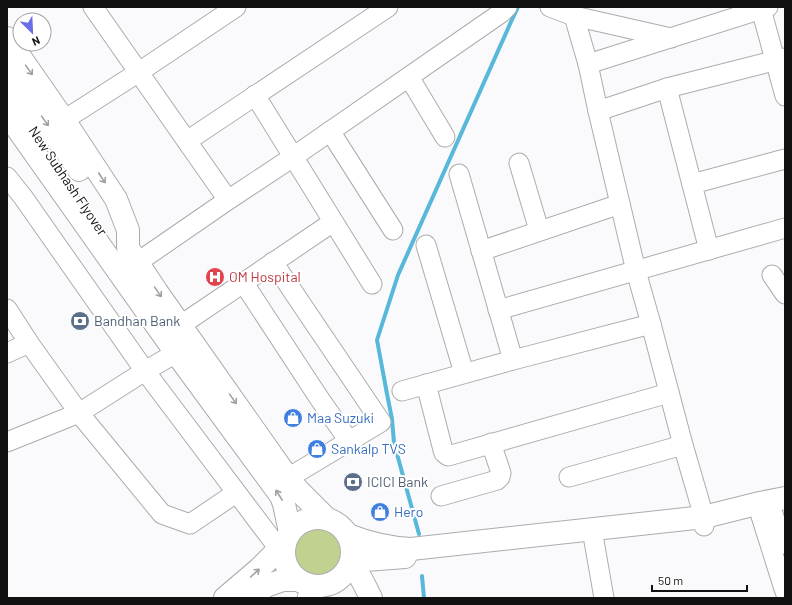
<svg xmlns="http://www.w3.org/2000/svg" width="792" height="605" font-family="Barlow,sans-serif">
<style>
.green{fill:#c0d190}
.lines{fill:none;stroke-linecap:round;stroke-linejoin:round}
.stream{stroke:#58b8d9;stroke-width:4}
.minor-casing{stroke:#acacaf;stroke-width:21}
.major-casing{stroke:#acacaf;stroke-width:24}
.minor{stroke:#fff;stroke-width:19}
.major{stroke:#fff;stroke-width:22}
.oneway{stroke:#a0a0a0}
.labels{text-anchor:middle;stroke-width:4;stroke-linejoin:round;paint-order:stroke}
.street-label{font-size:14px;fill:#111112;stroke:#fff}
.health-label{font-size:14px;fill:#be3a42;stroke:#fff;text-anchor:start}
.service-label{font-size:14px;fill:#4e5e75;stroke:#fff;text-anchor:start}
.shop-label{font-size:14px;fill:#366cbe;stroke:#fff;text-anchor:start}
</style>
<rect width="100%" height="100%" fill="#fafafd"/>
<circle class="green" cx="318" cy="553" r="24"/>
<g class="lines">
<g class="stream">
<polyline points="419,534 394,443 392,419 387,394 377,340 398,275 510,24 518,7"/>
<polyline points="422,576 424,598"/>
</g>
<g class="minor-casing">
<g id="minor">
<polyline points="93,7 228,200"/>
<polyline points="550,7 574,16 671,38"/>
<polyline points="761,9 785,96"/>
<polyline points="574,16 588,64 598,111 636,271 651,324 683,445 704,517 704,526"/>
<polyline points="588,64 768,7"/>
<polyline points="409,77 445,137"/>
<polyline points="667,88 709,250"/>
<polyline points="255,95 372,284"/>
<polyline points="598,111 667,88 785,58"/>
<polyline points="64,120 139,72 236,7"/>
<polyline points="330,131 393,230"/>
<polyline points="187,141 388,7"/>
<polyline points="519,163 539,230"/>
<polyline points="459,174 513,360"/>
<polyline points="7,177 23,197 145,371 279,549"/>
<polyline points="692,184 785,159"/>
<polyline points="426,245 464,373"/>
<polyline points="481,251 620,204"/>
<polyline points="138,262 228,200 293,157 501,13 507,7"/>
<polyline points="273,262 381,422 288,478"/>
<polyline points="772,275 785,294"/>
<polyline points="243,282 319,398 349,441"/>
<polyline points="7,309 29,343 79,413 162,514 190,524 236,493"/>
<polyline points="498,310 785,228"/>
<polyline points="181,325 333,222"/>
<polyline points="7,353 29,343"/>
<polyline points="426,384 443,450 444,453 448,456 669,393"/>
<polyline points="402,391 513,360 651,324"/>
<polyline points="7,442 79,413 145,371 176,353"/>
<polyline points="569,477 683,445"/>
<polyline points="441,496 497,480 500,477 501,473 491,443"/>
<polyline points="773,514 781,537 785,544"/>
<polyline points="761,516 785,592"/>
<polyline points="594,541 604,598"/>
<polyline points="307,598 314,592"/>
</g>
</g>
<g class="major-casing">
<g id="major">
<polyline points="7,38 64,120 116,199 128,230 128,248 157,292 288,478 298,490 327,519"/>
<polyline points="7,66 79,170"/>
<polyline points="7,91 30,124"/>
<polyline points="7,114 176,353 281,496 284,504 290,532"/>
<circle cx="318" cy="552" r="34"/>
<path d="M348 535C368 543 389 548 411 549L704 517 760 503 785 498"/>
<polyline points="352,561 405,557"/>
<path d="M351 563C360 574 365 586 371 598"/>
<polyline points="225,598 259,569 284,544"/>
<polyline points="248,598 266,586 283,580 297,580"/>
</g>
</g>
<use href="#minor" class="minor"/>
<use href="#major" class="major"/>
</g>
<defs><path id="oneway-shaft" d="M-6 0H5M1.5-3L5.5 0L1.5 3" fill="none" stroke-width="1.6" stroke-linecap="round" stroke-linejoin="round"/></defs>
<g class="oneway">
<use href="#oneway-shaft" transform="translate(29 70) rotate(55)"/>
<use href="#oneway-shaft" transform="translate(45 121) rotate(55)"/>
<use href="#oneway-shaft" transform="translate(102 178) rotate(57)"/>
<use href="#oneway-shaft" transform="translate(158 292) rotate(55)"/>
<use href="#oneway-shaft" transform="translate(233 399) rotate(55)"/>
<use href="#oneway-shaft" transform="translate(279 495) rotate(-122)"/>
<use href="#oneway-shaft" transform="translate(255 573) rotate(-42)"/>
</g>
<defs>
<g id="hospital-disc" transform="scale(1)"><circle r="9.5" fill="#e0444e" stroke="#fff"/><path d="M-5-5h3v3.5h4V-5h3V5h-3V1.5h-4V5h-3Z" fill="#fff"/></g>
<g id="bank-disc" transform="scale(1)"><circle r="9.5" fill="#5c6f8a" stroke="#fff"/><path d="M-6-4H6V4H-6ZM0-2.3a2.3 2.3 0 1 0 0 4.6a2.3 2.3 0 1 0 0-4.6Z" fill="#fff"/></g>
<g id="shop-disc" transform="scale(1)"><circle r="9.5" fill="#3f7fe0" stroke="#fff"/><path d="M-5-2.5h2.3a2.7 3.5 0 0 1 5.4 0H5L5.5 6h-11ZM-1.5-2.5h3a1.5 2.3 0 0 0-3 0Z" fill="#fff"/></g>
</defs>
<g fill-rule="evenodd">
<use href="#hospital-disc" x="215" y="277"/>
<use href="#bank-disc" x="80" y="321"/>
<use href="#shop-disc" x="293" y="418"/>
<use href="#shop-disc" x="317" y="449"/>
<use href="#bank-disc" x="353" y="482"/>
<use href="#shop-disc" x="380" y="512"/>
</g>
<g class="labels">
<g class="street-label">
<text transform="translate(68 181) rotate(56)" y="5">New Subhash Flyover</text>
</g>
<g class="health-label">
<text x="229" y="282">OM Hospital</text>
</g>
<g class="service-label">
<text x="94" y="326">Bandhan Bank</text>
<text x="367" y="487">ICICI Bank</text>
</g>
<g class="shop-label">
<text x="307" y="423">Maa Suzuki</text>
<text x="331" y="454">Sankalp TVS</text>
<text x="394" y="517">Hero</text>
</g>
</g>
<rect width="792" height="605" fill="none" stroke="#111112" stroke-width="16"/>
<g transform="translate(32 32) rotate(156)"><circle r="19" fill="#ffffff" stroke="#a0a0a0"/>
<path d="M0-3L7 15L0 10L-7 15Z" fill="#6b6ee8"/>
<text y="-6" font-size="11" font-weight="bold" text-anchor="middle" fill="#111112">N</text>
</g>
<path d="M652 585v6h95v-6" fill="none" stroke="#111112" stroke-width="2"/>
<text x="658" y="585" font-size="12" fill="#111112" stroke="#ffffff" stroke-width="3" paint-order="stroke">50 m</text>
</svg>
